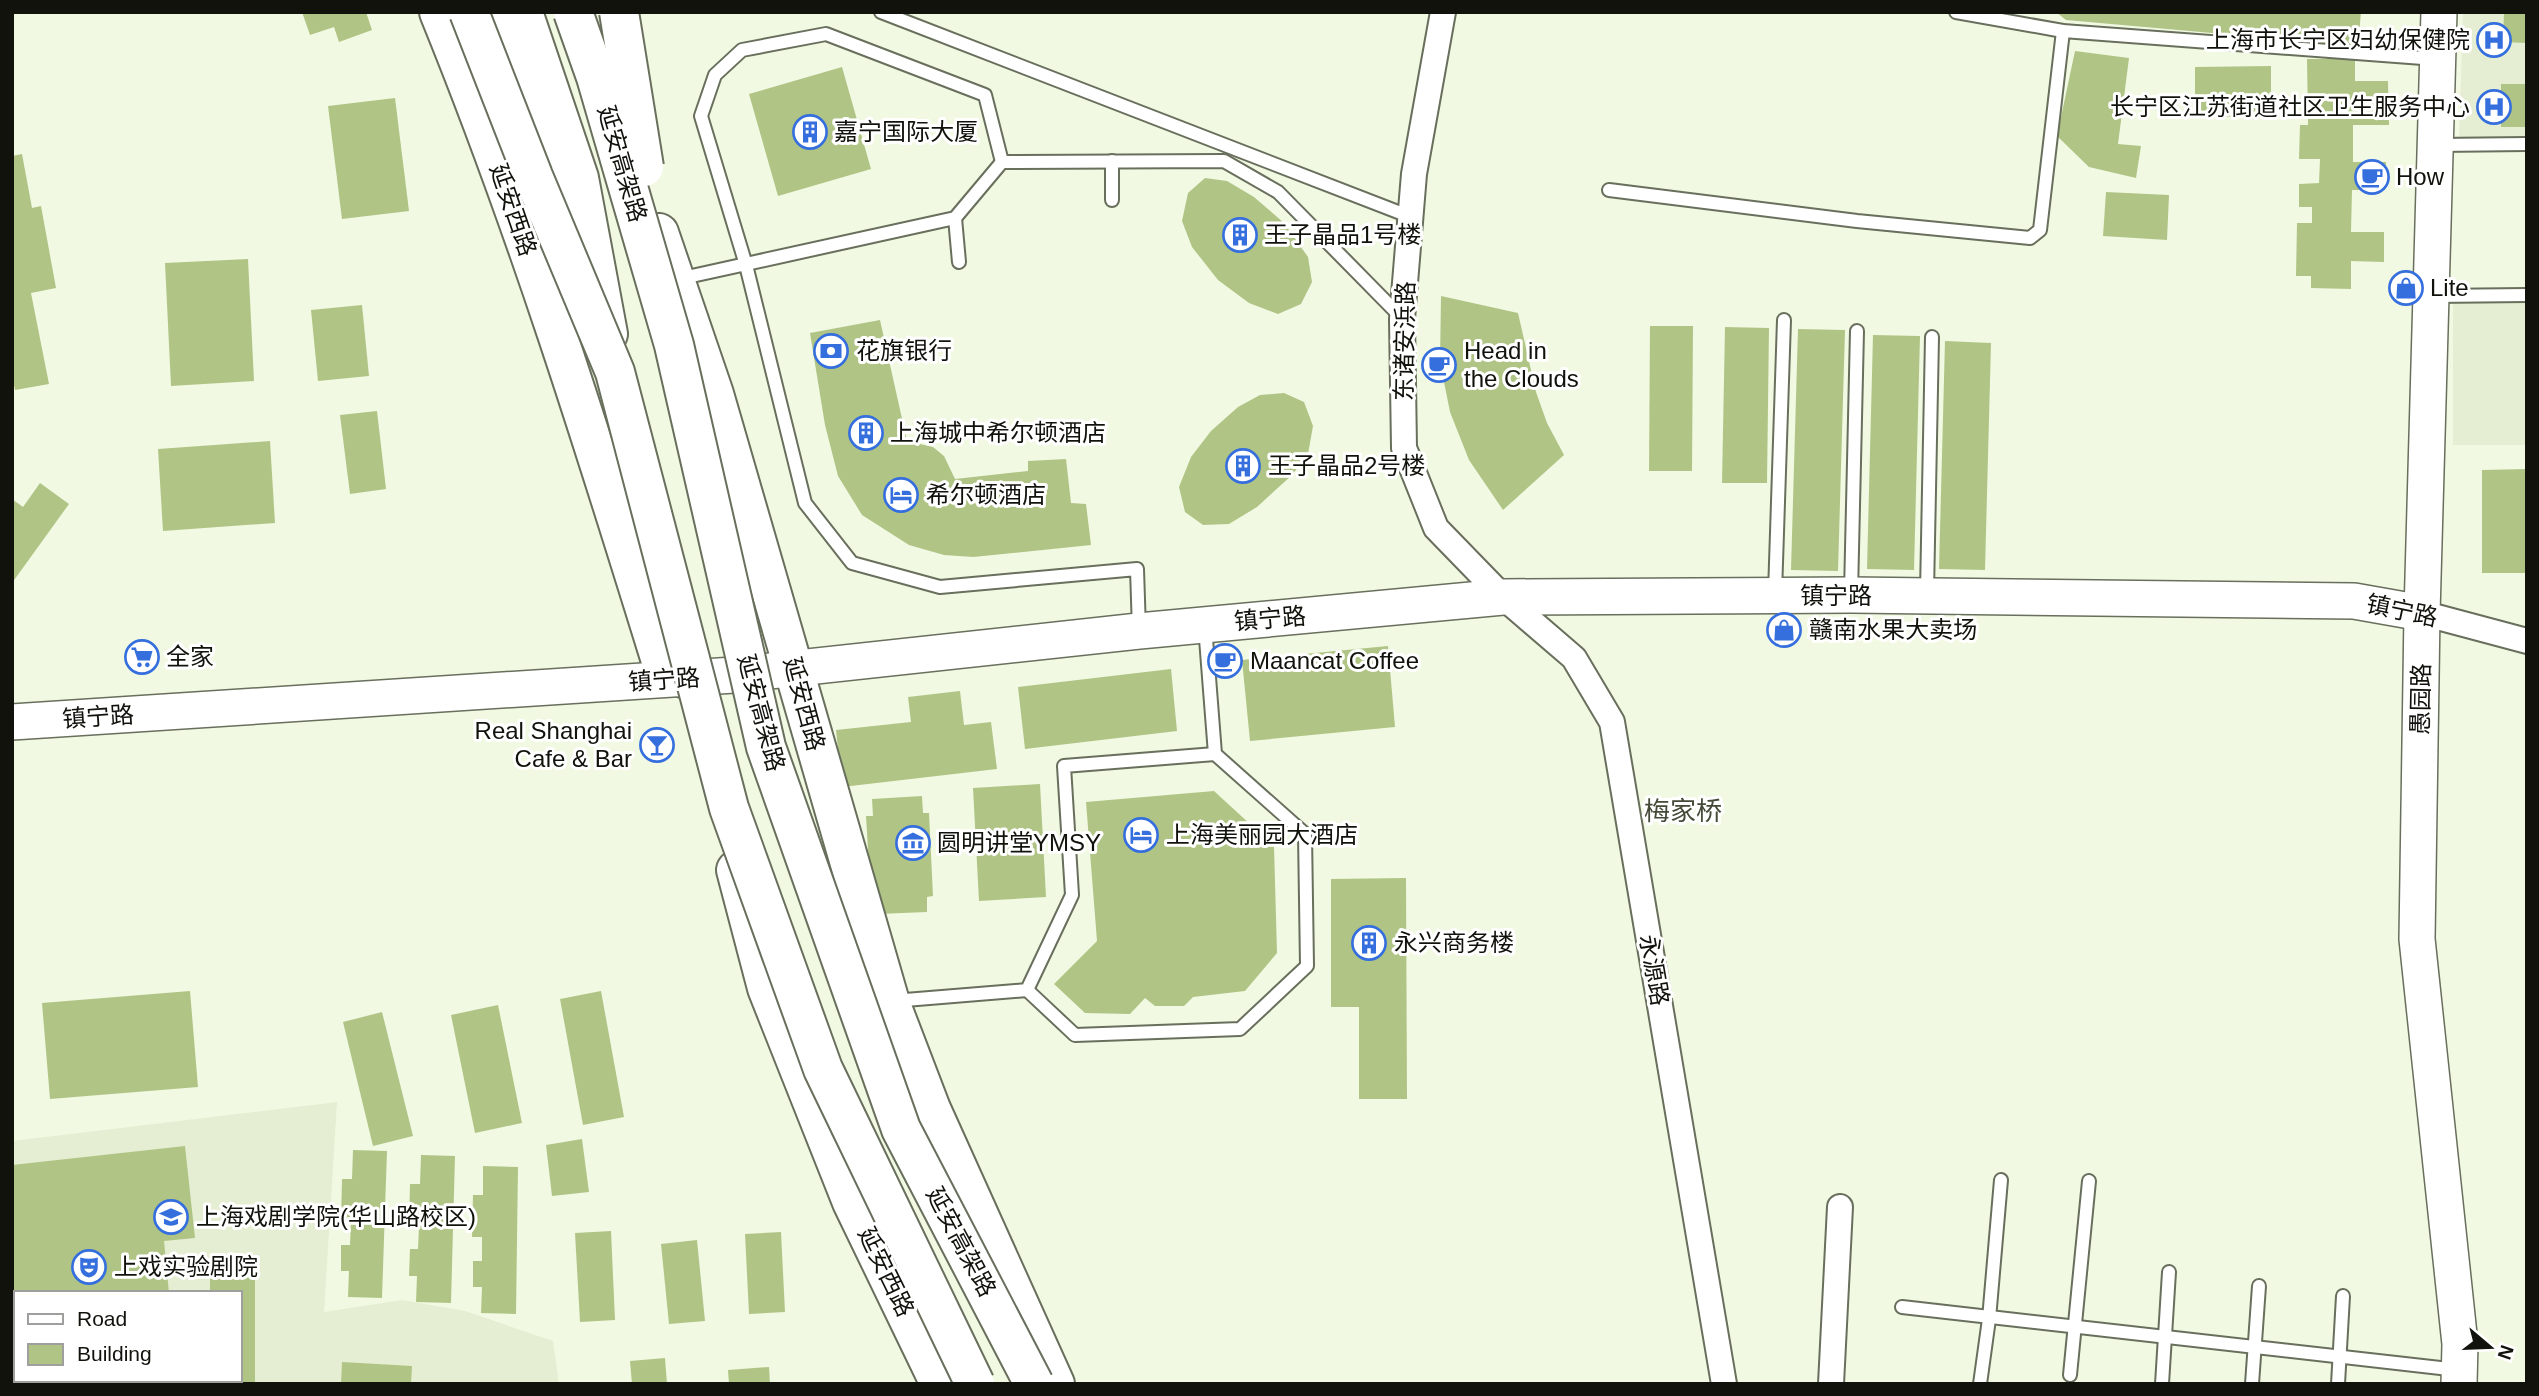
<svg xmlns="http://www.w3.org/2000/svg" width="2539" height="1396" font-family="Helvetica,'Noto Sans SC',sans-serif">
<style>
.built{fill:#e5eed2;fill-rule:evenodd}
.building{fill:#b0c585}
.lines{fill:none;stroke-linecap:round;stroke-linejoin:round}
.lane-casing{stroke:#686f5c;stroke-width:16}
.street-casing{stroke:#686f5c;stroke-width:28}
.secondary-casing{stroke:#686f5c;stroke-width:38}
.primary-casing{stroke:#686f5c;stroke-width:42}
.highway-casing{stroke:#686f5c;stroke-width:42}
.lane{stroke:#fff;stroke-width:12}
.street{stroke:#fff;stroke-width:24}
.secondary{stroke:#fff;stroke-width:35}
.primary{stroke:#fff;stroke-width:38}
.highway{stroke:#fff;stroke-width:38}
.highway-bridge-casing{stroke:#686f5c;stroke-width:42;stroke-linecap:butt}
.highway-bridge{stroke:#fff;stroke-width:38}
.labels{text-anchor:middle;stroke-width:6;stroke-linejoin:round;paint-order:stroke}
.poi-label{font-size:24px;fill:#10120b;stroke:#fff;text-anchor:start}
.street-label{font-size:24px;fill:#10120b;stroke:#fff}
.neighbourhood-label{font-size:26px;fill:#434a38;stroke:#fff}
</style>
<rect width="100%" height="100%" fill="#f1f9e3"/>
<g class="built">
<polygon points="2463,12 2527,12 2527,144 2459,144"/>
<rect x="2453" y="301" width="74" height="144"/>
<path d="M337 1102 324 1312 402 1300 465 1311 553 1341 559 1384H12V1141ZM16 1293H240V1380H16Z"/>
</g>
<g class="building">
<polygon points="302,12 366,12 372,30 339,42 334,27 310,35"/>
<polygon points="2056,12 2361,12 2358,46 2066,20"/>
<polygon points="2504,12 2527,12 2527,43 2503,42"/>
<polygon points="2075,51 2129,58 2118,144 2141,146 2136,178 2089,167 2057,136"/>
<polygon points="2307,59 2355,59 2355,81 2388,81 2389,125 2353,125 2353,162 2386,162 2385,190 2352,190 2351,232 2384,232 2384,262 2351,261 2351,289 2311,288 2311,276 2296,276 2297,223 2312,223 2312,207 2299,207 2299,184 2319,183 2320,159 2299,159 2300,125 2308,125"/>
<polygon points="2271,66 2271,116 2195,117 2195,67"/>
<polygon points="842,67 871,169 778,196 749,94"/>
<rect x="2501" y="84" width="26" height="43"/>
<polygon points="395,98 409,211 342,219 328,106"/>
<polygon points="22,154 32,208 41,206 56,288 31,293 49,384 15,390 12,375 12,156"/>
<polygon points="1205,178 1227,181 1254,197 1284,223 1308,257 1312,282 1301,304 1278,314 1249,303 1218,280 1192,247 1182,221 1188,193"/>
<polygon points="2106,192 2169,195 2167,240 2103,236"/>
<polygon points="248,259 254,381 171,386 165,263"/>
<polygon points="1441,296 1518,313 1536,392 1547,423 1564,455 1503,510 1469,460 1450,412 1440,362"/>
<polygon points="362,305 369,376 318,381 311,310"/>
<polygon points="880,320 907,441 933,447 944,456 955,479 1028,471 1028,461 1066,459 1071,503 1086,504 1091,545 973,557 944,555 909,545 862,515 838,476 825,425 810,333"/>
<polygon points="1650,326 1693,326 1692,471 1649,471"/>
<polygon points="1725,327 1769,328 1767,483 1722,483"/>
<polygon points="1798,329 1845,330 1838,571 1791,570"/>
<polygon points="1873,335 1920,336 1914,570 1867,569"/>
<polygon points="1945,341 1991,343 1985,570 1939,569"/>
<polygon points="1284,393 1304,402 1313,426 1308,454 1292,475 1257,507 1229,524 1203,525 1185,512 1179,487 1191,457 1211,431 1238,407 1260,395"/>
<polygon points="377,411 386,489 350,494 340,415"/>
<polygon points="270,441 275,523 163,531 158,449"/>
<polygon points="2527,469 2527,573 2482,573 2482,470"/>
<polygon points="40,483 69,504 12,583 12,499 23,507"/>
<polygon points="1388,646 1395,727 1250,741 1242,660"/>
<polygon points="1171,669 1177,731 1025,749 1018,687"/>
<polygon points="960,691 964,725 991,722 997,769 842,787 836,730 911,722 908,697"/>
<polygon points="1040,784 1046,897 979,901 973,788"/>
<polygon points="1214,791 1274,846 1277,953 1245,991 1193,997 1184,1006 1155,1006 1145,998 1130,1014 1085,1013 1054,984 1097,941 1086,802"/>
<polygon points="922,796 923,813 929,813 933,896 927,897 927,912 878,914 871,900 866,816 873,816 872,799"/>
<polygon points="1406,878 1407,1099 1359,1099 1359,1007 1331,1007 1331,879"/>
<polygon points="190,991 198,1087 50,1099 42,1003"/>
<polygon points="601,991 624,1117 583,1125 560,999"/>
<polygon points="498,1005 522,1123 475,1133 451,1015"/>
<polygon points="382,1012 413,1136 373,1146 343,1022"/>
<polygon points="582,1139 589,1192 552,1196 546,1145"/>
<polygon points="185,1146 195,1238 164,1241 169,1293 16,1293 16,1381 12,1382 12,1165"/>
<polygon points="353,1150 387,1151 382,1298 348,1297 349,1271 341,1271 341,1245 350,1245 351,1221 341,1221 342,1179 352,1179"/>
<polygon points="421,1155 455,1156 451,1303 416,1302 417,1276 409,1276 410,1249 418,1249 419,1226 409,1226 410,1184 420,1184"/>
<polygon points="483,1166 518,1167 516,1314 481,1313 482,1287 473,1287 473,1261 482,1261 482,1237 472,1237 473,1195 483,1195"/>
<polygon points="611,1231 615,1320 580,1322 575,1233"/>
<polygon points="781,1232 785,1312 749,1314 745,1234"/>
<polygon points="697,1240 705,1321 669,1324 661,1244"/>
<polygon points="210,1272 255,1272 255,1384 229,1384 229,1380 240,1380 240,1293 210,1293"/>
<polygon points="665,1358 667,1384 632,1384 630,1361"/>
<polygon points="342,1362 412,1366 411,1384 341,1384"/>
<polygon points="769,1367 770,1384 729,1384 728,1370"/>
<polygon points="61,1380 162,1380 162,1384 62,1384"/>
</g>
<g class="lines">
<g class="lane-casing">
<g id="lane">
<polyline points="881,12 1411,217"/>
<polyline points="1956,12 2063,31 2436,59"/>
<polyline points="2437,145 2527,144"/>
<polyline points="1112,161 1112,200"/>
<polyline points="1002,162 985,95 826,34 742,50 715,75 701,116 746,265 805,503 852,563 940,587 1137,569 1139,630"/>
<polyline points="1609,190 1857,221 2030,238 2040,230 2063,31"/>
<polyline points="955,218 959,262"/>
<polyline points="678,279 955,218 1002,162 1224,161 1278,192 1402,318"/>
<polyline points="2433,296 2527,295"/>
<polyline points="1927,592 1932,337"/>
<polyline points="1775,593 1784,320"/>
<polyline points="1851,593 1857,331"/>
<polyline points="1027,990 1075,1035 1240,1029 1307,966 1305,834 1215,754 1205,626"/>
<polyline points="893,1001 1027,990 1072,895 1064,766 1215,754"/>
<polyline points="1902,1307 2458,1370"/>
<polyline points="2070,1375 2089,1181"/>
<polyline points="1980,1384 1989,1319 2001,1180"/>
<polyline points="2162,1384 2169,1272"/>
<polyline points="2252,1384 2259,1286"/>
<polyline points="2338,1384 2343,1296"/>
</g>
</g>
<g class="street-casing">
<g id="street">
<polyline points="1443,12 1414,174 1402,319 1404,448 1436,528 1503,597 1574,658 1612,722 1724,1384"/>
<polyline points="2422,613 2527,641"/>
<polyline points="1831,1384 1840,1207"/>
</g>
</g>
<g class="secondary-casing">
<g id="secondary">
<polyline points="2439,12 2422,613 2417,939 2460,1344 2459,1384"/>
<polyline points="12,722 734,675 1139,631 1503,597 1851,595 2354,601 2422,613"/>
</g>
</g>
<g class="primary-casing">
<g id="primary">
<path d="M439 12C525 223 593 441 660 658L686 679"/>
<polyline points="498,12 575,235"/>
<polyline points="659,233 714,394 890,1002 931,1109 1055,1384"/>
<polyline points="736,870 767,988 852,1202 940,1384"/>
</g>
</g>
<g class="highway-casing">
<polyline id="highway" points="523,12 579,178 608,334"/>
</g>
<use href="#lane" class="lane"/>
<use href="#street" class="street"/>
<use href="#secondary" class="secondary"/>
<use href="#primary" class="primary"/>
<use href="#highway" class="highway"/>
<g class="highway-bridge-casing">
<g id="highway-bridge">
<polyline points="469,12 533,176 615,372 729,808 823,1069 975,1384"/>
<polyline points="573,12 596,77 674,345 766,747 901,1129 1034,1384"/>
<polyline points="619,12 644,167"/>
</g>
</g>
<use href="#highway-bridge" class="highway-bridge"/>
</g>
<defs>
<g id="hospital-ring" transform="scale(1.75)"><circle r="9.5" fill="#fff" stroke="#356edd" stroke-width="1.5"/><path d="M-5-5h3v3.5h4V-5h3V5h-3V1.5h-4V5h-3Z" fill="#356edd"/></g>
<g id="building-ring" transform="scale(1.75)"><circle r="9.5" fill="#fff" stroke="#356edd" stroke-width="1.5"/><path d="M-4-6H4V6H1V3H-1V6H-4ZM-2.5-4.3h1.7v1.8h-1.7ZM.8-4.3h1.7v1.8H.8ZM-2.5-1h1.7V.8h-1.7ZM.8-1h1.7V.8H.8Z" fill="#356edd"/></g>
<g id="cafe-ring" transform="scale(1.75)"><circle r="9.5" fill="#fff" stroke="#356edd" stroke-width="1.5"/><path d="M-5.5-4.5H6V0H3Q3 3.5 0 3.5H-2.5Q-5.5 3.5-5.5 0ZM3-3.2v2h1.7v-2ZM-6 4.5H4V6H-6Z" fill="#356edd"/></g>
<g id="shop-ring" transform="scale(1.75)"><circle r="9.5" fill="#fff" stroke="#356edd" stroke-width="1.5"/><path d="M-5-2.5h2.3a2.7 3.5 0 0 1 5.4 0H5L5.5 6h-11ZM-1.5-2.5h3a1.5 2.3 0 0 0-3 0Z" fill="#356edd"/></g>
<g id="bank-ring" transform="scale(1.75)"><circle r="9.5" fill="#fff" stroke="#356edd" stroke-width="1.5"/><path d="M-6-4H6V4H-6ZM0-2.3a2.3 2.3 0 1 0 0 4.6a2.3 2.3 0 1 0 0-4.6Z" fill="#356edd"/></g>
<g id="hotel-ring" transform="scale(1.75)"><circle r="9.5" fill="#fff" stroke="#356edd" stroke-width="1.5"/><path d="M-6-4.5h1.5V1H6V5H4.5V3h-9V5H-6ZM-4 0a1.8 1.8 0 1 1 3.6 0ZM.5 0V-2.5h3Q6-2.5 6 0Z" fill="#356edd"/></g>
<g id="supermarket-ring" transform="scale(1.75)"><circle r="9.5" fill="#fff" stroke="#356edd" stroke-width="1.5"/><path d="M-6-5.5h2.5l.6 2H6L4.5 2H-2.5L-4.4-4H-6ZM-1.5 3.2a1.3 1.3 0 1 0 .1 0ZM3 3.2a1.3 1.3 0 1 0 .1 0Z" fill="#356edd"/></g>
<g id="bar-ring" transform="scale(1.75)"><circle r="9.5" fill="#fff" stroke="#356edd" stroke-width="1.5"/><path d="M-6-5H6L.8 .8V4.5H3.5V6h-7V4.5H-.8V.8Z" fill="#356edd"/></g>
<g id="museum-ring" transform="scale(1.75)"><circle r="9.5" fill="#fff" stroke="#356edd" stroke-width="1.5"/><path d="M0-6L6-3V-2H-6V-3ZM-5-1h2V3h-2ZM-1-1h2V3h-2ZM3-1h2V3H3ZM-6 4H6V6H-6Z" fill="#356edd"/></g>
<g id="school-ring" transform="scale(1.75)"><circle r="9.5" fill="#fff" stroke="#356edd" stroke-width="1.5"/><path d="M0-5L7-2L0 1L-7-2ZM-4 1L0 2.5L4 1V4Q0 6-4 4Z" fill="#356edd"/></g>
<g id="theatre-ring" transform="scale(1.75)"><circle r="9.5" fill="#fff" stroke="#356edd" stroke-width="1.5"/><path d="M-5-5.5Q0-4 5-5.5V0Q5 5 0 6Q-5 5-5 0ZM-3.3-2.5H-1v1.5H-3.3ZM1-2.5H3.3v1.5H1ZM-2.8 1Q0 5.5 2.8 1Z" fill="#356edd"/></g>
</defs>
<g fill-rule="evenodd">
<use href="#hospital-ring" x="2494" y="40"/>
<use href="#hospital-ring" x="2494" y="107"/>
<use href="#building-ring" x="810" y="132"/>
<use href="#cafe-ring" x="2372" y="177"/>
<use href="#building-ring" x="1240" y="235"/>
<use href="#shop-ring" x="2406" y="288"/>
<use href="#bank-ring" x="831" y="351"/>
<use href="#cafe-ring" x="1439" y="365"/>
<use href="#building-ring" x="866" y="433"/>
<use href="#building-ring" x="1243" y="466"/>
<use href="#hotel-ring" x="901" y="495"/>
<use href="#shop-ring" x="1784" y="630"/>
<use href="#supermarket-ring" x="142" y="657"/>
<use href="#cafe-ring" x="1225" y="661"/>
<use href="#bar-ring" x="657" y="745"/>
<use href="#hotel-ring" x="1141" y="835"/>
<use href="#museum-ring" x="913" y="843"/>
<use href="#building-ring" x="1369" y="943"/>
<use href="#school-ring" x="171" y="1217"/>
<use href="#theatre-ring" x="89" y="1267"/>
</g>
<g class="labels">
<g class="poi-label">
<text x="2470" y="48" text-anchor="end">上海市长宁区妇幼保健院</text>
<text x="2470" y="115" text-anchor="end">长宁区江苏街道社区卫生服务中心</text>
<text x="834" y="140">嘉宁国际大厦</text>
<text x="2396" y="185">How</text>
<text x="1264" y="243">王子晶品1号楼</text>
<text x="2430" y="296">Lite</text>
<text x="856" y="359">花旗银行</text>
<text x="1464" y="359">Head in<tspan x="1464" dy="28">the Clouds</tspan></text>
<text x="890" y="441">上海城中希尔顿酒店</text>
<text x="1268" y="474">王子晶品2号楼</text>
<text x="926" y="503">希尔顿酒店</text>
<text x="1809" y="638">赣南水果大卖场</text>
<text x="166" y="665">全家</text>
<text x="1250" y="669">Maancat Coffee</text>
<text x="632" y="739" text-anchor="end">Real Shanghai<tspan x="632" dy="28">Cafe &amp; Bar</tspan></text>
<text x="1166" y="843">上海美丽园大酒店</text>
<text x="937" y="851">圆明讲堂YMSY</text>
<text x="1394" y="951">永兴商务楼</text>
<text x="196" y="1225">上海戏剧学院(华山路校区)</text>
<text x="114" y="1275">上戏实验剧院</text>
</g>
<g class="street-label">
<text transform="translate(622 164) rotate(74)" y="8">延安高架路</text>
<text transform="translate(513 210) rotate(71)" y="8">延安西路</text>
<text transform="translate(1405 341) rotate(-89)" y="8">东诸安浜路</text>
<text x="1836" y="604">镇宁路</text>
<text transform="translate(2402 611) rotate(12)" y="8">镇宁路</text>
<text transform="translate(1270 619) rotate(-5)" y="8">镇宁路</text>
<text transform="translate(664 680) rotate(-4)" y="8">镇宁路</text>
<text transform="translate(2421 699) rotate(-89)" y="8">愚园路</text>
<text transform="translate(804 704) rotate(75)" y="8">延安西路</text>
<text transform="translate(761 713) rotate(75)" y="8">延安高架路</text>
<text transform="translate(98 717) rotate(-4)" y="8">镇宁路</text>
<text transform="translate(1654 970) rotate(80)" y="8">永源路</text>
<text transform="translate(961 1242) rotate(62)" y="8">延安高架路</text>
<text transform="translate(886 1272) rotate(64)" y="8">延安西路</text>
</g>
<g class="neighbourhood-label">
<text x="1683" y="820">梅家桥</text>
</g>
</g>
<rect width="2539" height="1396" fill="none" stroke="#10120b" stroke-width="28"/>
<rect x="14" y="1291" width="228" height="91" fill="#ffffff" stroke="#9fa09d" stroke-width="2"/>
<rect x="28" y="1314" width="35" height="10" fill="#ffffff" stroke="#9fa09d" stroke-width="2"/>
<text x="77" y="1326" font-size="21" fill="#10120b">Road</text>
<rect x="28" y="1344" width="35" height="21" fill="#b0c585" stroke="#9fa09d" stroke-width="2"/>
<text x="77" y="1361" font-size="21" fill="#10120b">Building</text>
<g transform="translate(2490 1347) rotate(109)" stroke="#ffffff" stroke-width="5" paint-order="stroke">
<path d="M0-5L12 26L0 18L-12 26Z" fill="#10120b"/>
<text y="-10" font-size="19" font-weight="bold" text-anchor="middle" fill="#10120b">N</text>
</g>
</svg>
